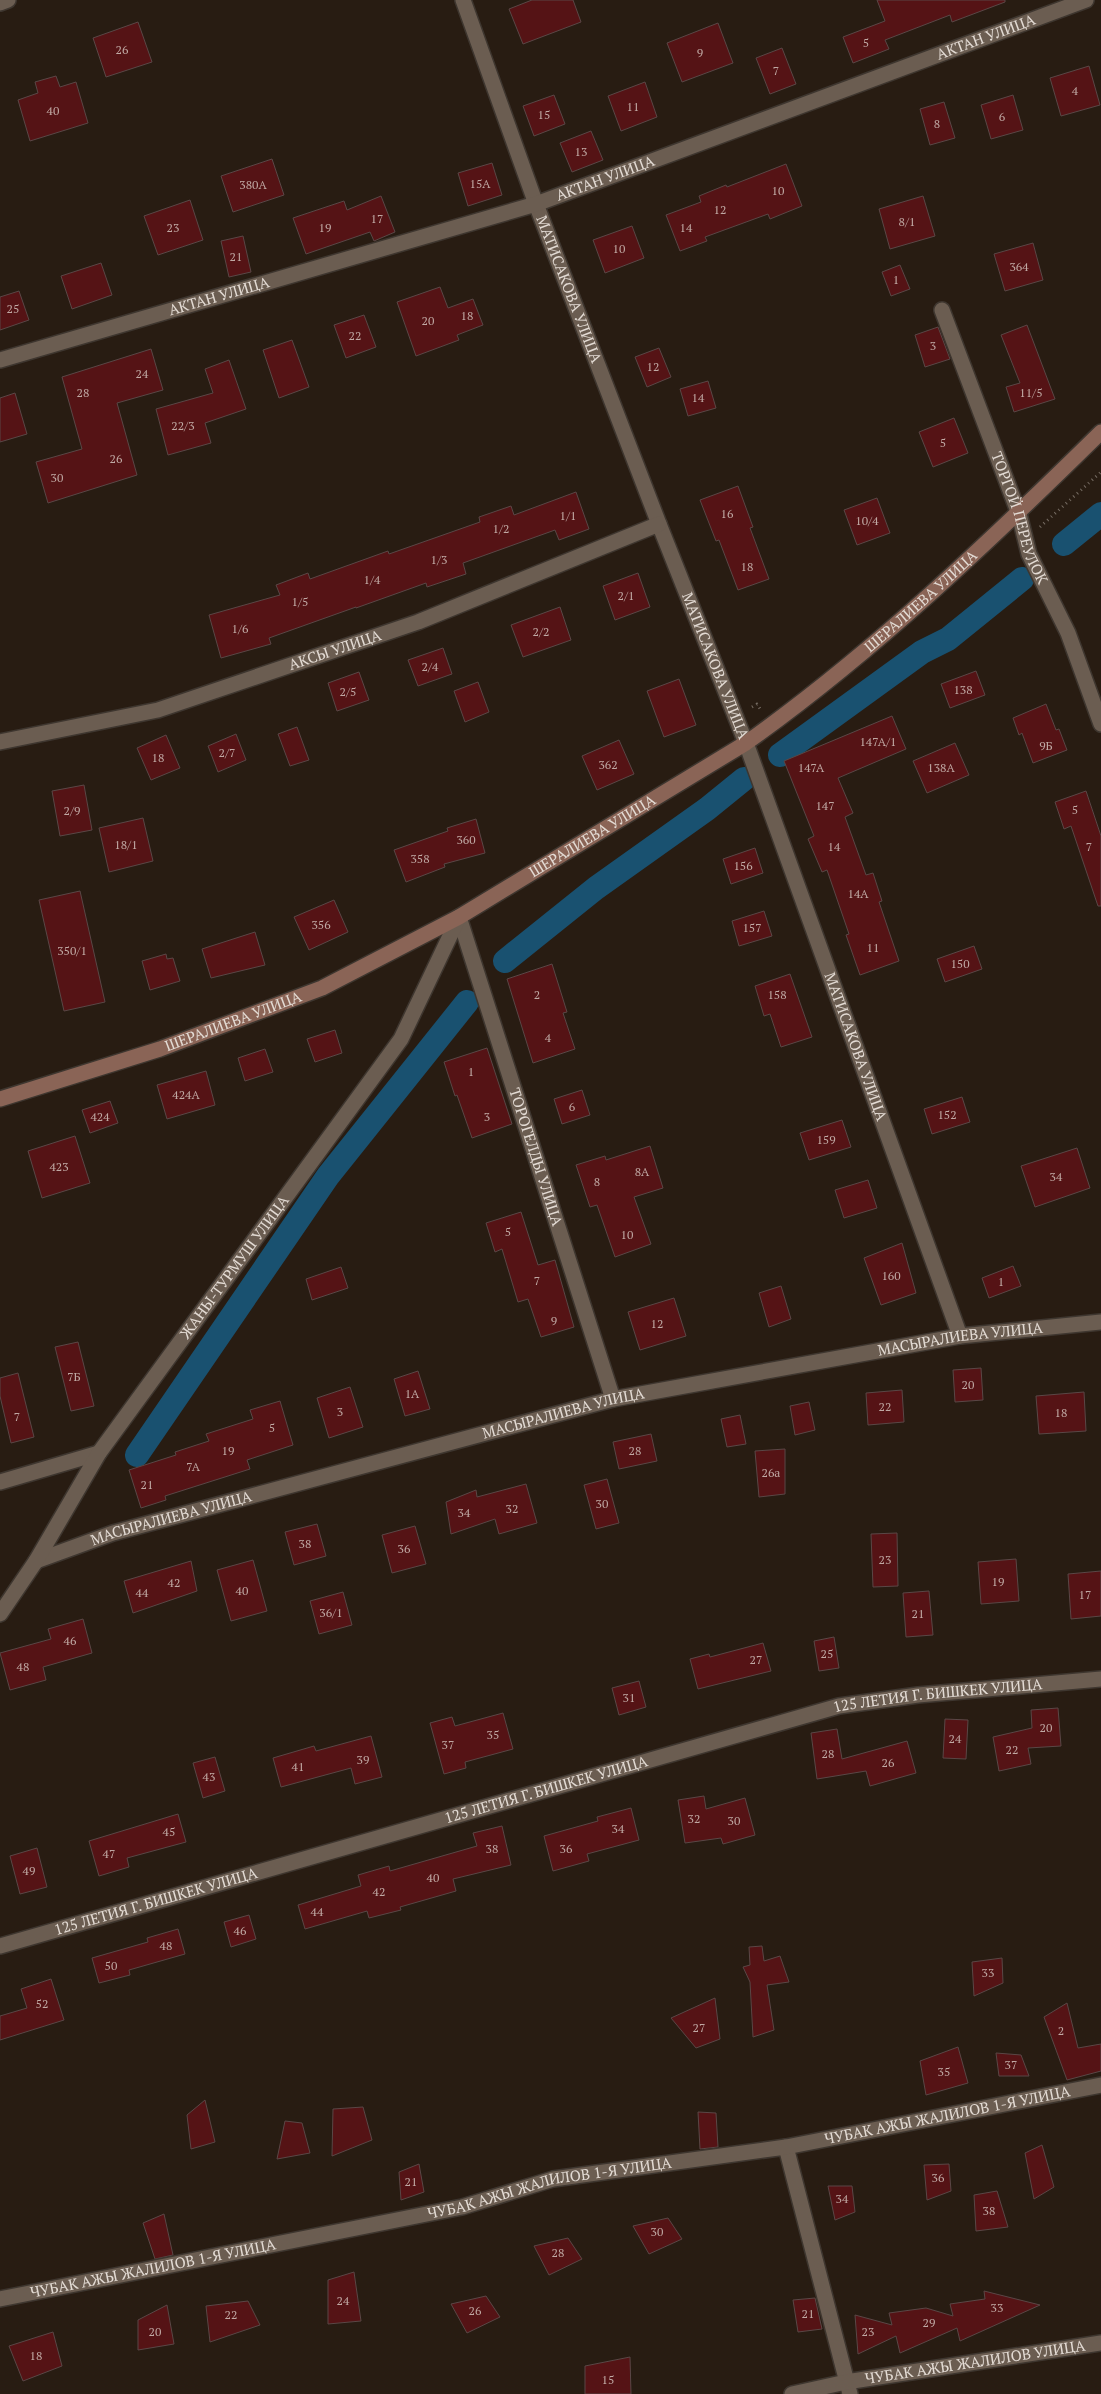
<svg xmlns="http://www.w3.org/2000/svg" width="1101" height="2394" font-family="'PT Serif',serif">
<style>
.lines{fill:none;stroke-linecap:round;stroke-linejoin:round}
.canal{stroke:#195170;stroke-width:24}
.building{fill:#551315;stroke:#5a4746}
.street-casing{stroke:#3e362f;stroke-width:18}
.secondary-casing{stroke:#3e362f;stroke-width:18}
.path{stroke:#766c63;stroke-width:3;stroke-dasharray:1 4;stroke-linecap:butt}
.street{stroke:#6b5d51;stroke-width:15}
.secondary{stroke:#8a6456;stroke-width:15}
.labels{text-anchor:middle;stroke-width:4.5;stroke-linejoin:round;paint-order:stroke}
.number-label{font-size:12px;fill:#c0a9a4}
.street-label{font-size:15px;fill:#e3dbd4;stroke:#1e1309}
</style>
<rect width="100%" height="100%" fill="#281c12"/>
<g class="lines">
<g class="canal">
<polyline points="1064,544 1101,514"/>
<polyline points="780,755 922,652 948,639 1022,579"/>
<polyline points="505,961 596,888 707,809 744,779"/>
<polyline points="137,1455 328,1176 467,1002"/>
</g>
</g>
<g class="building">
<polygon points="532,0 573,0 581,22 523,44 509,9"/>
<polygon points="877,0 1005,0 1005,2 952,22 950,15 885,40 889,49 853,63 843,37 885,21"/>
<polygon points="138,22 152,62 106,77 93,38"/>
<polygon points="718,23 733,63 682,82 667,43"/>
<polygon points="782,48 796,84 770,94 756,58"/>
<polygon points="1089,66 1100,105 1061,116 1050,78"/>
<polygon points="56,76 60,87 76,82 88,123 30,141 18,100 38,93 35,82"/>
<polygon points="645,82 657,117 621,131 608,96"/>
<polygon points="554,95 565,124 534,136 523,106"/>
<polygon points="1013,95 1023,130 991,139 981,105"/>
<polygon points="944,102 955,138 930,145 920,109"/>
<polygon points="591,131 603,160 572,172 560,143"/>
<polygon points="272,159 284,195 233,212 221,176"/>
<polygon points="492,163 502,195 468,206 458,173"/>
<polygon points="786,164 802,206 770,219 768,214 705,237 707,241 680,251 666,215 701,202 699,196 726,185 727,187"/>
<polygon points="381,196 395,232 374,241 370,232 306,254 293,218 344,201 347,210"/>
<polygon points="923,196 935,236 890,249 879,209"/>
<polygon points="190,200 203,240 158,255 144,216"/>
<polygon points="632,226 644,258 605,273 593,240"/>
<polygon points="243,236 251,272 229,277 221,241"/>
<polygon points="1033,243 1043,280 1005,291 994,254"/>
<polygon points="101,263 112,295 72,309 61,276"/>
<polygon points="900,265 910,289 891,296 882,272"/>
<polygon points="440,287 448,308 473,299 483,325 457,335 459,340 416,356 397,302"/>
<polygon points="19,291 29,320 0,330 0,297"/>
<polygon points="364,315 376,347 346,358 334,325"/>
<polygon points="1027,325 1055,399 1014,412 1006,387 1020,383 1001,335"/>
<polygon points="938,327 950,359 925,367 915,335"/>
<polygon points="292,340 309,387 279,398 263,350"/>
<polygon points="659,348 671,377 647,387 635,357"/>
<polygon points="151,349 163,390 117,403 137,475 48,503 36,462 82,449 62,377"/>
<polygon points="229,360 246,409 205,423 211,443 168,455 156,409 213,393 205,369"/>
<polygon points="708,381 716,408 688,416 680,389"/>
<polygon points="15,393 27,434 0,442 0,398"/>
<polygon points="954,418 968,453 933,467 919,432"/>
<polygon points="738,486 753,527 750,528 769,579 738,590 719,540 716,541 700,500"/>
<polygon points="576,492 589,529 559,540 555,530 463,563 466,574 427,587 426,583 356,608 356,607 269,638 271,644 221,658 209,615 280,595 276,585 308,573 310,579 388,551 389,554 480,522 479,517 511,506 514,515"/>
<polygon points="877,498 890,533 857,545 844,510"/>
<polygon points="638,573 650,607 615,620 603,586"/>
<polygon points="560,607 571,640 523,657 511,625"/>
<polygon points="443,648 452,674 418,686 408,660"/>
<polygon points="976,671 985,695 950,708 941,684"/>
<polygon points="359,672 369,700 337,711 328,683"/>
<polygon points="679,679 696,725 664,737 647,691"/>
<polygon points="478,682 489,712 465,722 454,691"/>
<polygon points="1046,704 1056,730 1059,729 1067,750 1033,763 1022,733 1019,735 1013,718"/>
<polygon points="892,716 906,749 838,778 853,813 845,817 866,875 873,873 882,901 879,902 899,961 860,975 846,935 849,934 827,870 822,872 808,839 814,836 784,761"/>
<polygon points="297,727 309,760 290,766 278,734"/>
<polygon points="236,734 246,760 218,772 208,746"/>
<polygon points="166,735 180,768 151,780 137,748"/>
<polygon points="619,740 634,774 597,790 582,756"/>
<polygon points="955,743 969,775 927,793 913,761"/>
<polygon points="84,785 92,830 60,836 52,791"/>
<polygon points="1086,791 1101,836 1101,906 1098,906 1071,826 1064,829 1055,802"/>
<polygon points="143,818 153,861 109,872 99,828"/>
<polygon points="476,819 485,853 444,864 445,867 406,882 394,850 448,831 447,828"/>
<polygon points="755,848 763,873 731,884 723,859"/>
<polygon points="80,891 105,1002 64,1011 39,900"/>
<polygon points="334,900 348,932 309,950 294,917"/>
<polygon points="764,911 772,936 739,946 732,921"/>
<polygon points="255,932 265,965 211,978 202,949"/>
<polygon points="974,946 982,969 945,982 937,959"/>
<polygon points="166,954 167,959 173,958 180,981 150,990 142,961"/>
<polygon points="552,964 567,1012 563,1013 575,1049 533,1063 507,979"/>
<polygon points="790,974 812,1037 781,1047 770,1014 764,1016 755,986"/>
<polygon points="335,1030 342,1053 315,1062 307,1039"/>
<polygon points="487,1048 512,1124 472,1138 457,1095 455,1096 444,1062"/>
<polygon points="265,1049 273,1072 245,1081 238,1058"/>
<polygon points="206,1071 215,1105 167,1119 157,1085"/>
<polygon points="582,1090 590,1115 562,1124 554,1099"/>
<polygon points="962,1097 970,1122 932,1134 924,1109"/>
<polygon points="110,1101 118,1123 90,1133 82,1110"/>
<polygon points="842,1120 851,1147 809,1160 800,1133"/>
<polygon points="75,1136 90,1183 42,1198 28,1151"/>
<polygon points="650,1146 663,1188 634,1197 651,1244 615,1257 597,1205 590,1207 576,1165 605,1156 606,1160"/>
<polygon points="1077,1148 1090,1188 1035,1207 1021,1166"/>
<polygon points="868,1180 877,1208 844,1218 835,1190"/>
<polygon points="521,1212 538,1265 555,1260 574,1327 541,1337 528,1299 518,1302 502,1249 495,1252 486,1223"/>
<polygon points="902,1243 916,1293 881,1305 864,1258"/>
<polygon points="1013,1266 1021,1286 989,1298 982,1278"/>
<polygon points="341,1267 348,1288 312,1300 306,1279"/>
<polygon points="781,1286 791,1319 769,1327 759,1293"/>
<polygon points="674,1298 686,1336 640,1350 628,1312"/>
<polygon points="78,1342 94,1406 71,1411 55,1347"/>
<polygon points="981,1368 983,1400 955,1402 953,1370"/>
<polygon points="418,1371 430,1409 405,1416 394,1379"/>
<polygon points="18,1373 34,1437 11,1443 0,1396 0,1378"/>
<polygon points="350,1387 363,1427 329,1438 317,1398"/>
<polygon points="902,1390 904,1422 868,1425 866,1393"/>
<polygon points="1084,1392 1086,1431 1039,1434 1036,1396"/>
<polygon points="280,1401 293,1445 247,1460 250,1469 165,1496 166,1500 141,1508 129,1470 176,1455 175,1452 209,1441 206,1434 253,1419 250,1410"/>
<polygon points="809,1402 815,1430 795,1435 790,1406"/>
<polygon points="740,1415 746,1444 727,1447 721,1419"/>
<polygon points="651,1434 657,1461 619,1469 613,1442"/>
<polygon points="785,1449 785,1494 759,1497 755,1451"/>
<polygon points="607,1479 619,1523 596,1529 584,1485"/>
<polygon points="526,1484 537,1523 499,1534 495,1519 451,1534 446,1502 476,1490 477,1497"/>
<polygon points="317,1524 326,1556 294,1565 285,1532"/>
<polygon points="415,1526 426,1564 392,1573 382,1535"/>
<polygon points="897,1533 898,1586 873,1587 871,1534"/>
<polygon points="1016,1559 1019,1601 981,1604 978,1562"/>
<polygon points="253,1560 267,1611 231,1621 217,1570"/>
<polygon points="191,1561 197,1591 133,1613 124,1581"/>
<polygon points="1101,1571 1101,1616 1071,1619 1068,1574"/>
<polygon points="929,1591 933,1635 906,1637 903,1593"/>
<polygon points="343,1592 352,1625 319,1634 310,1601"/>
<polygon points="83,1619 92,1653 43,1667 46,1680 10,1690 0,1653 51,1639 48,1629"/>
<polygon points="834,1637 839,1668 819,1671 814,1641"/>
<polygon points="763,1643 771,1671 698,1689 690,1659 709,1654 710,1657"/>
<polygon points="639,1681 646,1707 619,1715 612,1688"/>
<polygon points="1058,1708 1061,1746 1028,1748 1031,1764 999,1771 993,1737 1032,1728 1031,1710"/>
<polygon points="503,1713 513,1749 465,1762 466,1768 444,1774 430,1723 452,1717 455,1726"/>
<polygon points="945,1719 968,1720 966,1759 943,1758"/>
<polygon points="837,1729 842,1759 907,1741 916,1773 870,1786 866,1771 817,1779 811,1733"/>
<polygon points="371,1736 382,1777 355,1784 351,1768 281,1787 273,1758 314,1746 316,1751"/>
<polygon points="215,1757 225,1791 203,1798 193,1763"/>
<polygon points="704,1796 706,1809 745,1798 755,1835 723,1844 721,1838 685,1843 678,1800"/>
<polygon points="631,1808 639,1840 587,1854 589,1861 553,1871 544,1836 598,1821 597,1817"/>
<polygon points="178,1814 186,1842 127,1858 129,1867 99,1876 89,1841"/>
<polygon points="502,1826 511,1865 453,1879 456,1891 400,1907 401,1910 369,1918 367,1911 305,1929 298,1905 361,1886 358,1875 389,1866 390,1871 477,1846 473,1833"/>
<polygon points="37,1848 47,1887 20,1894 10,1856"/>
<polygon points="249,1915 256,1939 231,1947 224,1922"/>
<polygon points="178,1929 185,1954 129,1970 130,1975 99,1983 92,1958 148,1942 147,1938"/>
<polygon points="762,1946 764,1961 780,1956 789,1982 767,1985 774,2030 753,2037 750,1982 743,1967 750,1965 749,1947"/>
<polygon points="1002,1958 1003,1983 974,1996 972,1962"/>
<polygon points="51,1979 64,2020 0,2040 0,2016 27,2008 21,1989"/>
<polygon points="715,1998 720,2039 696,2048 671,2018"/>
<polygon points="1067,2003 1078,2048 1101,2044 1101,2071 1067,2080 1044,2017"/>
<polygon points="958,2047 968,2083 926,2095 920,2061"/>
<polygon points="996,2053 1021,2055 1029,2076 999,2076"/>
<polygon points="205,2100 215,2142 191,2149 187,2115"/>
<polygon points="363,2107 372,2140 332,2156 333,2109"/>
<polygon points="698,2112 716,2113 718,2147 700,2149"/>
<polygon points="285,2121 302,2123 310,2153 277,2159"/>
<polygon points="1042,2145 1054,2187 1034,2199 1025,2153"/>
<polygon points="419,2164 424,2192 401,2200 399,2172"/>
<polygon points="949,2164 951,2191 927,2200 924,2165"/>
<polygon points="828,2186 852,2186 855,2212 835,2220"/>
<polygon points="997,2191 1008,2227 976,2231 974,2195"/>
<polygon points="164,2214 173,2255 155,2259 143,2223"/>
<polygon points="668,2218 682,2239 649,2254 633,2226"/>
<polygon points="568,2238 582,2259 549,2275 534,2246"/>
<polygon points="354,2272 361,2321 328,2324 328,2280"/>
<polygon points="984,2291 1040,2305 960,2341 957,2328 900,2353 896,2336 858,2354 855,2315 892,2325 889,2313 926,2308 953,2316 950,2304 985,2299"/>
<polygon points="486,2296 500,2317 467,2333 451,2304"/>
<polygon points="815,2298 822,2329 798,2332 793,2300"/>
<polygon points="248,2301 260,2325 210,2342 206,2306"/>
<polygon points="167,2305 174,2344 138,2350 138,2320"/>
<polygon points="53,2332 62,2366 23,2381 9,2346"/>
<polygon points="630,2357 631,2394 585,2394 585,2366"/>
</g>
<g class="lines">
<g class="street-casing">
<g id="street">
<path id="s1" d="M463 0 536 204 659 524 746 743 960 1336"/>
<polyline points="0,3 8,0"/>
<path id="s2" d="M942 310 1019 514 1029 554 1068 633 1101 724"/>
<path id="s3" d="M0 360 536 204 1086 0"/>
<path id="s4" d="M0 742 158 710 418 622 659 524"/>
<path id="s5" d="M459 917 613 1399"/>
<polyline points="0,1482 99,1453"/>
<path id="s6" d="M36 1561 113 1533 613 1399 960 1336 1101 1322"/>
<path id="s7" d="M0 1614 36 1561 99 1453 401 1039 459 917"/>
<path id="s8" d="M0 1946 839 1706 918 1695 1101 1679"/>
<polyline points="786,2147 850,2394"/>
<path id="s9" d="M0 2299 462 2207 553 2179 786 2147 1101 2085"/>
<path id="s10" d="M792 2394 846 2382 1101 2343"/>
</g>
</g>
<g class="secondary-casing">
<g id="secondary">
<path id="s11" d="M0 1099 160 1049 322 988 459 917 746 743C874 652 989 542 1101 432"/>
</g>
</g>
<g class="path">
<polyline points="1040,527 1101,472"/>
<polyline points="752,707 757,704 761,710"/>
</g>
<use href="#street" class="street"/>
<use href="#secondary" class="secondary"/>
</g>
<g class="labels">
<g class="number-label">
<text x="866" y="47">5</text>
<text x="122" y="54">26</text>
<text x="700" y="57">9</text>
<text x="776" y="75">7</text>
<text x="1075" y="95">4</text>
<text x="633" y="111">11</text>
<text x="53" y="115">40</text>
<text x="544" y="119">15</text>
<text x="1002" y="121">6</text>
<text x="937" y="128">8</text>
<text x="581" y="156">13</text>
<text x="480" y="188">15А</text>
<text x="253" y="189">380А</text>
<text x="778" y="195">10</text>
<text x="720" y="214">12</text>
<text x="377" y="223">17</text>
<text x="907" y="226">8/1</text>
<text x="173" y="232">23</text>
<text x="325" y="232">19</text>
<text x="686" y="232">14</text>
<text x="619" y="253">10</text>
<text x="236" y="261">21</text>
<text x="1019" y="271">364</text>
<text x="896" y="284">1</text>
<text x="13" y="313">25</text>
<text x="467" y="320">18</text>
<text x="428" y="325">20</text>
<text x="355" y="340">22</text>
<text x="933" y="350">3</text>
<text x="653" y="371">12</text>
<text x="142" y="378">24</text>
<text x="83" y="397">28</text>
<text x="1031" y="397">11/5</text>
<text x="698" y="402">14</text>
<text x="183" y="430">22/3</text>
<text x="943" y="447">5</text>
<text x="116" y="463">26</text>
<text x="57" y="482">30</text>
<text x="727" y="518">16</text>
<text x="568" y="520">1/1</text>
<text x="867" y="525">10/4</text>
<text x="501" y="533">1/2</text>
<text x="439" y="564">1/3</text>
<text x="747" y="571">18</text>
<text x="372" y="584">1/4</text>
<text x="626" y="600">2/1</text>
<text x="300" y="606">1/5</text>
<text x="240" y="633">1/6</text>
<text x="541" y="636">2/2</text>
<text x="430" y="671">2/4</text>
<text x="963" y="694">138</text>
<text x="348" y="696">2/5</text>
<text x="878" y="746">147А/1</text>
<text x="1046" y="750">9Б</text>
<text x="227" y="757">2/7</text>
<text x="158" y="762">18</text>
<text x="608" y="769">362</text>
<text x="811" y="772">147А</text>
<text x="941" y="772">138А</text>
<text x="825" y="810">147</text>
<text x="1075" y="814">5</text>
<text x="72" y="815">2/9</text>
<text x="466" y="844">360</text>
<text x="126" y="849">18/1</text>
<text x="834" y="851">14</text>
<text x="1089" y="851">7</text>
<text x="420" y="863">358</text>
<text x="743" y="870">156</text>
<text x="858" y="898">14А</text>
<text x="321" y="929">356</text>
<text x="752" y="932">157</text>
<text x="873" y="952">11</text>
<text x="72" y="955">350/1</text>
<text x="960" y="968">150</text>
<text x="537" y="999">2</text>
<text x="777" y="999">158</text>
<text x="548" y="1042">4</text>
<text x="471" y="1076">1</text>
<text x="186" y="1099">424А</text>
<text x="572" y="1111">6</text>
<text x="947" y="1119">152</text>
<text x="100" y="1121">424</text>
<text x="487" y="1121">3</text>
<text x="826" y="1144">159</text>
<text x="59" y="1171">423</text>
<text x="642" y="1176">8А</text>
<text x="1056" y="1181">34</text>
<text x="597" y="1186">8</text>
<text x="508" y="1236">5</text>
<text x="627" y="1239">10</text>
<text x="891" y="1280">160</text>
<text x="537" y="1285">7</text>
<text x="1001" y="1286">1</text>
<text x="554" y="1325">9</text>
<text x="657" y="1328">12</text>
<text x="74" y="1381">7Б</text>
<text x="968" y="1389">20</text>
<text x="412" y="1398">1А</text>
<text x="885" y="1411">22</text>
<text x="340" y="1416">3</text>
<text x="1061" y="1417">18</text>
<text x="17" y="1421">7</text>
<text x="272" y="1432">5</text>
<text x="228" y="1455">19</text>
<text x="635" y="1455">28</text>
<text x="193" y="1471">7А</text>
<text x="771" y="1477">26а</text>
<text x="147" y="1489">21</text>
<text x="602" y="1508">30</text>
<text x="512" y="1513">32</text>
<text x="464" y="1517">34</text>
<text x="305" y="1548">38</text>
<text x="404" y="1553">36</text>
<text x="885" y="1564">23</text>
<text x="998" y="1586">19</text>
<text x="174" y="1587">42</text>
<text x="242" y="1595">40</text>
<text x="142" y="1597">44</text>
<text x="1085" y="1599">17</text>
<text x="331" y="1617">36/1</text>
<text x="918" y="1618">21</text>
<text x="70" y="1645">46</text>
<text x="827" y="1658">25</text>
<text x="756" y="1664">27</text>
<text x="23" y="1671">48</text>
<text x="629" y="1702">31</text>
<text x="1046" y="1732">20</text>
<text x="493" y="1739">35</text>
<text x="955" y="1743">24</text>
<text x="448" y="1749">37</text>
<text x="1012" y="1754">22</text>
<text x="828" y="1758">28</text>
<text x="363" y="1764">39</text>
<text x="888" y="1767">26</text>
<text x="298" y="1771">41</text>
<text x="209" y="1781">43</text>
<text x="694" y="1823">32</text>
<text x="734" y="1825">30</text>
<text x="618" y="1833">34</text>
<text x="169" y="1836">45</text>
<text x="492" y="1853">38</text>
<text x="566" y="1853">36</text>
<text x="109" y="1858">47</text>
<text x="29" y="1875">49</text>
<text x="433" y="1882">40</text>
<text x="379" y="1896">42</text>
<text x="317" y="1916">44</text>
<text x="240" y="1935">46</text>
<text x="166" y="1950">48</text>
<text x="111" y="1970">50</text>
<text x="988" y="1977">33</text>
<text x="42" y="2008">52</text>
<text x="699" y="2032">27</text>
<text x="1061" y="2035">2</text>
<text x="1011" y="2069">37</text>
<text x="944" y="2076">35</text>
<text x="938" y="2182">36</text>
<text x="411" y="2186">21</text>
<text x="842" y="2203">34</text>
<text x="989" y="2215">38</text>
<text x="657" y="2236">30</text>
<text x="558" y="2257">28</text>
<text x="343" y="2305">24</text>
<text x="997" y="2312">33</text>
<text x="475" y="2315">26</text>
<text x="808" y="2318">21</text>
<text x="231" y="2319">22</text>
<text x="929" y="2327">29</text>
<text x="155" y="2336">20</text>
<text x="868" y="2336">23</text>
<text x="36" y="2360">18</text>
<text x="608" y="2384">15</text>
</g>
<g class="street-label">
<text dy="5" stroke="none"><textPath href="#s3" startOffset="1038">АКТАН УЛИЦА</textPath></text>
<text dy="5" stroke="none"><textPath href="#s3" startOffset="632">АКТАН УЛИЦА</textPath></text>
<text dy="5" stroke="none"><textPath href="#s1" startOffset="308">МАТИСАКОВА УЛИЦА</textPath></text>
<text dy="5" stroke="none"><textPath href="#s3" startOffset="228">АКТАН УЛИЦА</textPath></text>
<text dy="5" stroke="none"><textPath href="#s2" startOffset="222">ТОРГОЙ ПЕРЕУЛОК</textPath></text>
<text dy="5" stroke="none"><textPath href="#s11" startOffset="1056">ШЕРАЛИЕВА УЛИЦА</textPath></text>
<text dy="5" stroke="none"><textPath href="#s4" startOffset="348">АКСЫ УЛИЦА</textPath></text>
<text dy="5" stroke="none"><textPath href="#s1" startOffset="712">МАТИСАКОВА УЛИЦА</textPath></text>
<text dy="5" stroke="none"><textPath href="#s11" startOffset="651">ШЕРАЛИЕВА УЛИЦА</textPath></text>
<text dy="5" stroke="none"><textPath href="#s11" startOffset="246">ШЕРАЛИЕВА УЛИЦА</textPath></text>
<text dy="5" stroke="none"><textPath href="#s1" startOffset="1118">МАТИСАКОВА УЛИЦА</textPath></text>
<text dy="5" stroke="none"><textPath href="#s5" startOffset="252">ТОРОГЕЛДЫ УЛИЦА</textPath></text>
<text dy="5" stroke="none"><textPath href="#s7" startOffset="419">ЖАНЫ-ТУРМУШ УЛИЦА</textPath></text>
<text dy="5" stroke="none"><textPath href="#s6" startOffset="952">МАСЫРАЛИЕВА УЛИЦА</textPath></text>
<text dy="5" stroke="none"><textPath href="#s6" startOffset="548">МАСЫРАЛИЕВА УЛИЦА</textPath></text>
<text dy="5" stroke="none"><textPath href="#s6" startOffset="142">МАСЫРАЛИЕВА УЛИЦА</textPath></text>
<text dy="5" stroke="none"><textPath href="#s8" startOffset="972">125 ЛЕТИЯ Г. БИШКЕК УЛИЦА</textPath></text>
<text dy="5" stroke="none"><textPath href="#s8" startOffset="568">125 ЛЕТИЯ Г. БИШКЕК УЛИЦА</textPath></text>
<text dy="5" stroke="none"><textPath href="#s8" startOffset="162">125 ЛЕТИЯ Г. БИШКЕК УЛИЦА</textPath></text>
<text dy="5" stroke="none"><textPath href="#s9" startOffset="966">ЧУБАК АЖЫ ЖАЛИЛОВ 1-Я УЛИЦА</textPath></text>
<text dy="5" stroke="none"><textPath href="#s9" startOffset="561">ЧУБАК АЖЫ ЖАЛИЛОВ 1-Я УЛИЦА</textPath></text>
<text dy="5" stroke="none"><textPath href="#s9" startOffset="156">ЧУБАК АЖЫ ЖАЛИЛОВ 1-Я УЛИЦА</textPath></text>
<text dy="5" stroke="none"><textPath href="#s10" startOffset="186">ЧУБАК АЖЫ ЖАЛИЛОВ УЛИЦА</textPath></text>
</g>
</g>
</svg>
